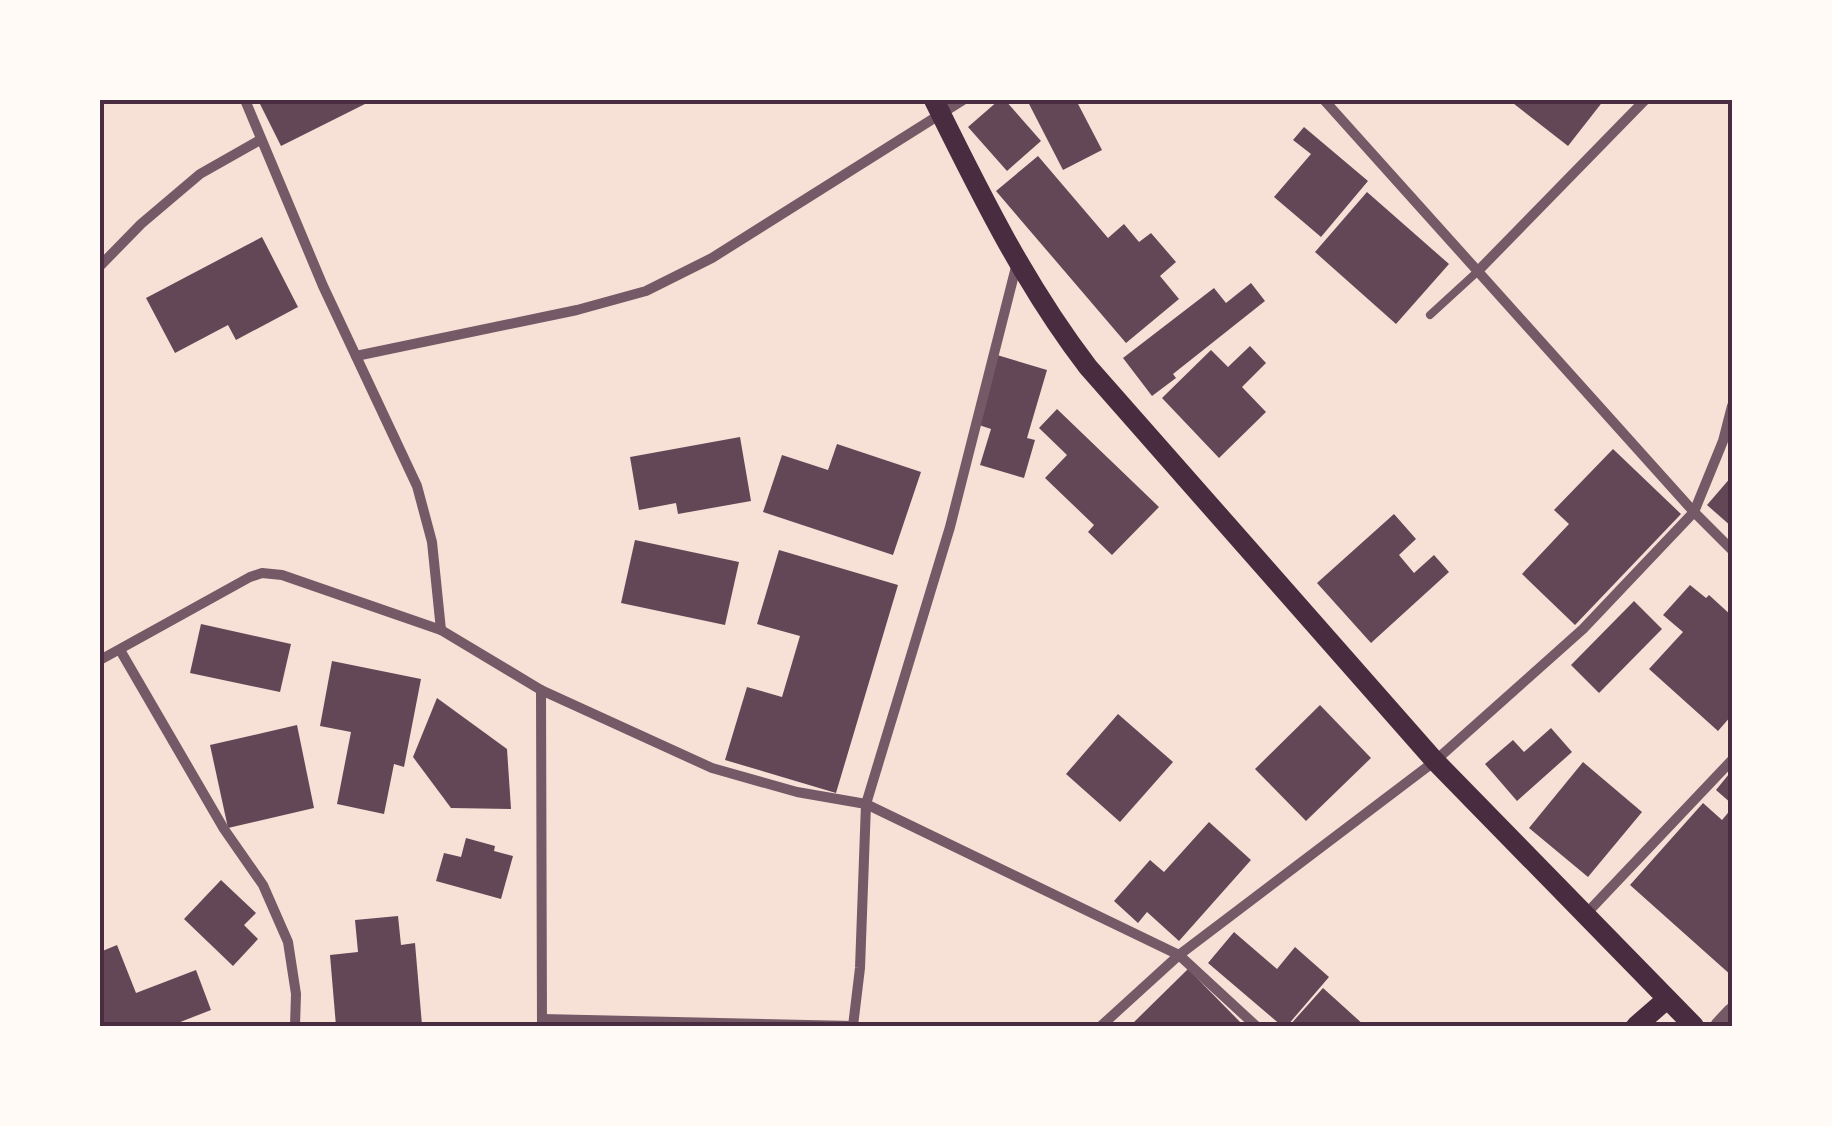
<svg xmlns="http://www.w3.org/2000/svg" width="1832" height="1126" font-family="'Fira Sans Condensed',sans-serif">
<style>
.building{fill:#644757}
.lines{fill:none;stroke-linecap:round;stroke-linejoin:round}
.service{stroke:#755966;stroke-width:8}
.minor{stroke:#755966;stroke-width:10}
.tertiary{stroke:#755966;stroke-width:18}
.secondary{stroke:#4a2c40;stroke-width:20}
.neatline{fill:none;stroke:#4a2c40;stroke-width:4}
</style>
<rect width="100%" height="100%" fill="#f7e1d7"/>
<g class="building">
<polygon points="258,100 373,100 281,146"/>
<polygon points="999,100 1005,100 1041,141 1007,171 968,127"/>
<polygon points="1027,100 1076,100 1102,150 1063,170"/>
<polygon points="1509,100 1604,100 1568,146"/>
<polygon points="1304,127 1368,181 1321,237 1274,197 1311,154 1293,140"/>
<polygon points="1038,156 1108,238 1124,224 1139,242 1151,233 1176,262 1160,276 1179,299 1126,343 996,191"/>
<polygon points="1367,192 1449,264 1396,324 1315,252"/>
<polygon points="262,237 298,307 236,340 228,325 175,353 146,298"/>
<polygon points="1251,283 1265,301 1173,374 1176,378 1152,396 1123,358 1214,288 1226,303"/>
<polygon points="1250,346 1266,363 1242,387 1266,412 1219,458 1162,398 1211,350 1228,367"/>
<polygon points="997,355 1047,370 1027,438 1035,440 1024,478 980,465 991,429 976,424"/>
<polygon points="1057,409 1159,507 1112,555 1088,532 1094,525 1045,478 1067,455 1039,428"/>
<polygon points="740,437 751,501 678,514 676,503 639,510 630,457"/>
<polygon points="837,444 921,472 893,555 763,512 782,455 828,470"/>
<polygon points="1613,449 1681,514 1575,625 1522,574 1569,524 1554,510"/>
<polygon points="1732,476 1732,527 1707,505"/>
<polygon points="1394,514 1416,539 1399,555 1414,573 1434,555 1449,572 1371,643 1317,583"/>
<polygon points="635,540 739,562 725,625 621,603"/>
<polygon points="779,550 898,585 836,793 725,760 747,687 782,697 800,636 757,624"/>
<polygon points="1690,585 1706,598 1709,595 1732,616 1732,715 1718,731 1649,669 1683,632 1663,615"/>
<polygon points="1634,601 1662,629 1599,693 1571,665"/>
<polygon points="201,624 291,644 280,692 190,673"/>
<polygon points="332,661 421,679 404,767 394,764 384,814 337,804 351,732 320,726"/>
<polygon points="437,698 507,749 511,809 451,808 413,757"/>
<polygon points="1320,705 1371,758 1306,821 1255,769"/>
<polygon points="1118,714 1173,762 1120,822 1066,774"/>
<polygon points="297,725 314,808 228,828 210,745"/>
<polygon points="1551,728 1572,752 1517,801 1485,764 1513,740 1524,752"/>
<polygon points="1583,762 1642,812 1588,877 1529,828"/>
<polygon points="1729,774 1732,777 1732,804 1716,790"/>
<polygon points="1703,803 1722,820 1732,808 1732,976 1630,885"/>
<polygon points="1209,822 1251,860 1179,941 1147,912 1138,923 1114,901 1150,860 1164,872"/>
<polygon points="466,838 495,846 494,851 513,856 501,899 436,881 444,853 461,857"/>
<polygon points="221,880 256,913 244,925 258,939 233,966 184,919"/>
<polygon points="398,916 401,945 415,943 422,1025 336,1026 330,955 358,952 355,920"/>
<polygon points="1234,932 1277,969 1295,947 1329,977 1287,1026 1282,1026 1208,963"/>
<polygon points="117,945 136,993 196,970 211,1010 170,1026 100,1026 100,952"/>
<polygon points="1188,969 1244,1026 1130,1026"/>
<polygon points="1323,988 1365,1026 1289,1026"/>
</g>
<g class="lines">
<polyline class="service" points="1430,315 1477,272"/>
<g class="minor">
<polyline points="245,100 323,286 417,486 432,542 441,630"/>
<polyline points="1324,100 1694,512 1732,550"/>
<polyline points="100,266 141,224 200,174 260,140"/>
<polyline points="1477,272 1645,100"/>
<polyline points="356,356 577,310 646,291 712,258 963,100"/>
<polyline points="120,650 224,829 263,885 288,942 296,994 295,1026"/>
<polyline points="100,660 250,577 262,573 282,575 441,630 541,690 712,768 797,792 866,804 1179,955 1256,1026"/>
<polyline points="541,690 542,1026"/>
<polyline points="1585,915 1732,760"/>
<polyline points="542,1019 853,1026"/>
<polyline points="853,1026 860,968 866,804 950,527 1017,263"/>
<polyline points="1101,1026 1179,955 1435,761 1583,629 1694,512 1723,441 1732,406"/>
</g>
<polyline class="tertiary" points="1719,1026 1732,1012"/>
<g class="secondary">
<path d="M934 100C980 193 1025 285 1088 367L1435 761 1694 1026"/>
<polyline points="1636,1026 1667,999"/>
</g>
</g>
<rect width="1832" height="1126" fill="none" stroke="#fffaf5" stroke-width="205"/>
<rect x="102" y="102" width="1628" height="922" class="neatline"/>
</svg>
